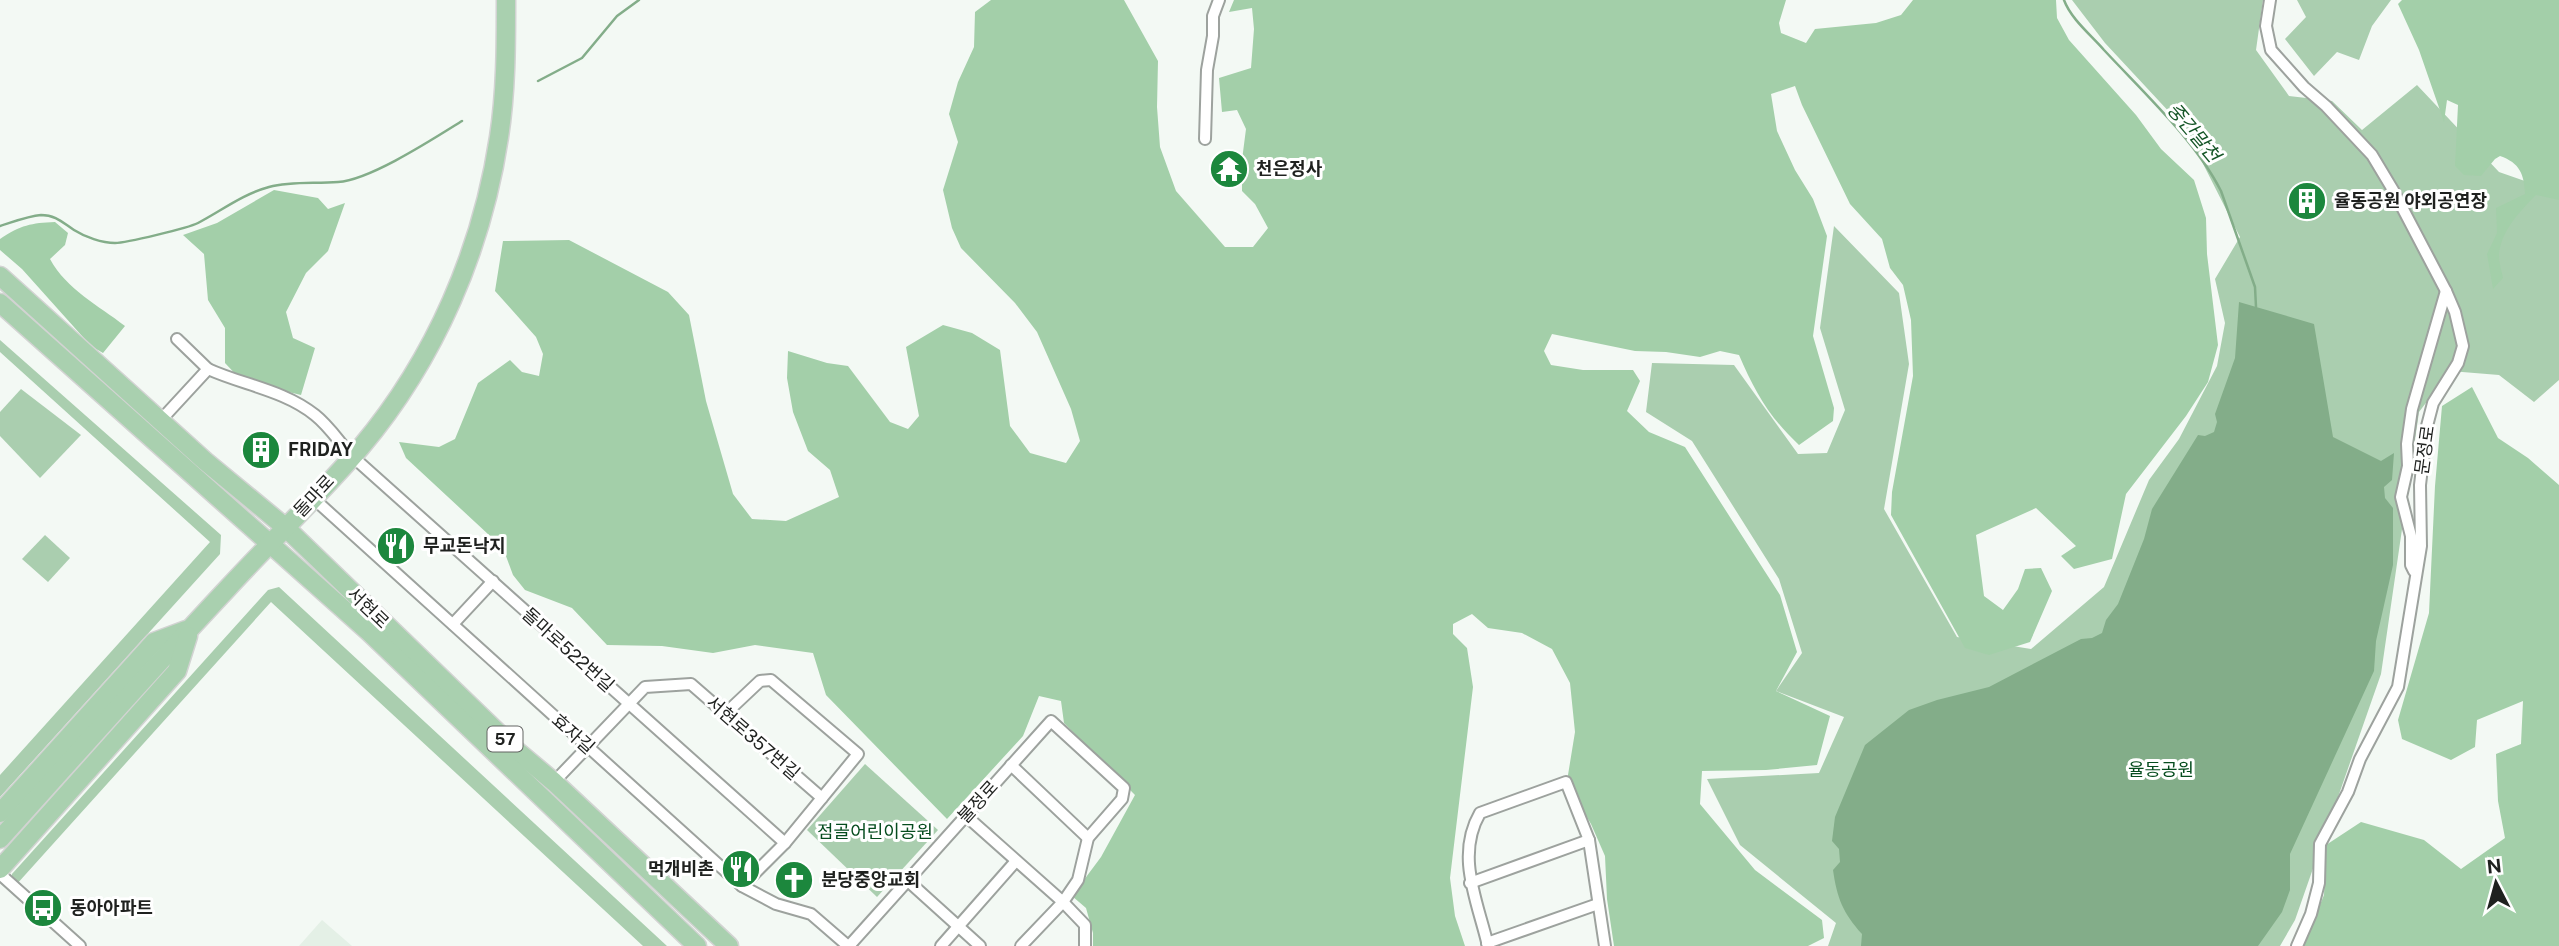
<svg xmlns="http://www.w3.org/2000/svg" width="2559" height="946" font-family="'Public Sans','Noto Sans KR',sans-serif">
<style>
.built{fill:#e4f0e6}
.green{fill:#aaceaf}
.forest{fill:#a3cfa9}
.water{fill:#83ad89}
.lines{fill:none;stroke-linecap:round;stroke-linejoin:round}
.stream{stroke:#83ad89;stroke-width:2.5}
.minor-casing{stroke:#9da29e;stroke-width:14}
.primary-casing{stroke:#d2d3d2;stroke-width:21}
.minor{stroke:#fff;stroke-width:10}
.primary{stroke:#a9d0af;stroke-width:18}
.labels{text-anchor:middle;stroke-width:6;stroke-linejoin:round;paint-order:stroke}
.shield{fill:#fff;stroke:#626462;stroke-width:2}
.shield-label{font-size:16px;font-weight:bold;fill:#1f211f}
.poi-label{font-size:18px;font-weight:bold;fill:#1f211f;stroke:#fff;text-anchor:start}
.street-label{font-size:18px;fill:#1f211f;stroke:#fff}
.park-label{font-size:18px;fill:#054c1e;stroke:#fff}
.water-label{font-size:19px;font-style:italic;fill:#155627;stroke:#fff}
</style>
<rect width="100%" height="100%" fill="#f3f9f4"/>
<polygon class="built" points="322,920 352,946 299,946"/>
<g class="green">
<polygon points="2072,0 2263,0 2256,50 2289,96 2332,101 2362,130 2417,85 2499,172 2559,193 2559,380 2534,402 2499,375 2450,371 2419,412 2381,674 2295,920 2280,946 1828,946 1836,923 1740,845 1707,779 1819,773 1844,717 1776,691 1802,653 1779,579 1692,441 1646,412 1652,363 1734,365 1798,454 1827,453 1845,410 1820,328 1834,226 1899,293 1909,364 1884,509 1957,637 2031,649 2104,587 2149,480 2179,439 2217,366 2225,323 2215,279 2240,237 2186,130 2105,43"/>
<polygon points="2297,0 2391,0 2372,26 2359,60 2337,52 2314,76 2285,39 2306,17"/>
<polygon points="0,340 221,535 220,554 0,797 0,775 210,542 0,352"/>
<polygon points="21,389 81,435 40,478 0,436 0,412"/>
<polygon points="45,535 70,558 48,582 22,559"/>
<polygon points="279,587 667,946 643,946 271,602 16,885 12,881 12,874 268,590"/>
<polygon points="865,764 938,830 877,897 807,830"/>
</g>
<g class="forest">
<path d="M991 0H1124L1158 61 1157 107 1160 147 1176 191 1225 247H1253L1268 228 1255 204 1242 191V160L1246 129 1237 110 1222 112 1219 78 1251 68 1254 29 1252 8 1229 12 1234 0H1786L1779 23 1781 33 1806 43 1815 29 1876 23 1901 15 1913 0H2056L2057 18 2069 40 2136 115 2161 149 2194 180 2206 218 2207 254 2218 345 2208 382 2186 416 2126 494 2112 559 2074 569 2061 556 2076 546 2036 508 1976 535 1984 596 2003 610 2018 589 2025 569 2041 568 2052 591 2030 642 1989 655 1965 648 1891 515 1892 492 1913 376 1911 320 1903 285 1890 268 1882 239 1850 204 1802 105 1795 86 1771 94 1777 131 1795 170 1813 199 1827 236 1813 336 1834 408 1833 421 1799 445C1769 417 1755 392 1739 355L1720 351 1700 357 1666 352 1635 351 1552 334 1544 351 1551 365 1583 370H1633L1640 381 1627 411 1649 432 1685 447 1780 595 1797 652 1776 691 1830 716 1817 765 1766 770 1702 771 1700 804 1755 870 1822 920 1824 938 1808 946H1614L1607 899 1605 856 1591 824 1573 794 1568 775 1575 732 1570 683 1552 649 1522 633 1488 628 1472 614 1453 624V634L1467 648 1473 687 1450 878 1455 916 1465 946H1093V933L1086 908 1072 896 1101 857 1135 795 1064 723 1061 701 1039 696 1023 736 947 819 826 695 813 653 755 645 713 653 662 646 607 645 572 608 525 590 513 575 503 548 406 458 399 442 439 447 455 439 478 383 510 360 522 372 539 376 543 354 536 337 495 291 503 241 569 240 668 292 689 315 706 401 733 494 752 519 786 521 839 497 830 470 808 451 793 412 787 378 788 351 827 363 848 366 890 422 908 429 919 416 906 347 943 325 972 333 1000 350 1010 426 1030 453 1066 463 1080 441 1071 409 1037 332 1015 303 961 248 952 228 943 190 958 142 949 114 958 82 974 47 975 12Z"/>
<path d="M2402 0H2559V200L2536 195C2520 211 2500 232 2499 256 2499 263 2502 272 2503 278L2493 289 2487 254 2497 233 2496 208 2525 194C2524 174 2520 163 2500 156L2495 159 2481 176 2464 175 2455 166 2458 105 2447 100 2444 122 2419 50 2398 4Z"/>
<polygon points="274,190 318,198 328,209 345,203 328,251 306,273 286,312 293,338 315,348 301,395 242,381 225,363 225,328 208,300 204,254 183,235 217,223"/>
<path d="M55 222 68 233 65 245 50 259C67 290 98 305 125 326L103 353 91 346 22 269 0 250V239C21 225 31 223 55 222Z"/>
<polygon points="2472,387 2498,438 2528,458 2559,485 2559,946 2303,946 2324,895 2326,845 2361,822 2424,840 2461,869 2505,838 2498,801 2496,754 2521,744 2523,701 2477,720 2475,747 2451,760 2402,739 2398,720 2429,613 2435,486 2442,406"/>
</g>
<path class="water" d="M2239 302 2314 324 2333 437 2381 461 2394 453 2392 480 2384 487 2385 498 2393 508V565L2376 641 2374 671 2290 854V890L2282 912 2258 946H1861L1862 934C1843 913 1837 898 1833 870L1840 862 1839 849 1832 841 1835 817 1865 745 1909 710 1937 700 1989 687 2081 639 2092 638 2102 633 2106 620 2118 604 2144 539 2152 509 2198 435 2205 436 2214 432 2217 422 2215 414 2235 358Z"/>
<g class="lines">
<g class="stream">
<path d="M2064 0C2071 19 2091 35 2104 50 2144 93 2195 140 2221 191L2255 287 2256 307"/>
<polyline points="538,81 582,58 617,16 639,0"/>
<path d="M0 226C13 222 28 216 41 215 56 215 63 223 74 230 85 237 102 243 115 243 126 243 188 228 198 223 221 211 243 194 269 187 292 181 315 184 338 182 370 180 433 139 462 121"/>
</g>
<g class="minor-casing">
<g id="minor">
<polyline points="2270,0 2266,26 2271,50 2304,87 2326,106 2372,155 2393,190 2446,291 2455,312 2463,346 2458,363 2433,403 2427,426 2420,485 2421,546 2398,687 2360,759 2348,792 2320,844 2319,883 2311,914 2297,946"/>
<polyline points="1205,139 1207,70 1213,36 1213,16 1219,0"/>
<polyline points="177,339 208,369"/>
<path d="M160 421 208 369C243 385 284 390 315 415 329 426 340 443 352 456L785 843"/>
<polyline points="313,498 742,886 776,904 811,914 848,946"/>
<polyline points="2414,571 2411,565 2411,536 2401,497 2408,466 2407,444 2412,409 2446,291"/>
<polyline points="453,624 493,581"/>
<polyline points="725,714 760,681 771,680 858,754 785,843 742,886"/>
<polyline points="1011,765 1088,838"/>
<polyline points="554,782 645,687 691,684 822,798"/>
<polyline points="965,815 1063,902 1085,925 1085,946"/>
<polyline points="0,874 80,946"/>
<polyline points="907,880 980,946"/>
<polyline points="1470,883 1589,840"/>
<polyline points="1487,943 1598,904"/>
<polyline points="849,946 1051,721 1124,788 1122,799 1088,838 1078,880 1063,902 1021,946"/>
<polyline points="941,946 1016,861"/>
<path d="M1488 946C1478 902 1455 856 1480 813L1566 782 1589 840 1605 946"/>
</g>
</g>
<g class="primary-casing">
<g id="primary">
<polyline points="0,276 205,461 285,527 517,751 554,782 729,946"/>
<polyline points="0,303 369,632 697,946"/>
<polyline points="0,813 154,642 186,630"/>
<path d="M0 839C75 756 150 671 227 589 271 541 319 496 361 447 435 359 482 250 499 137 506 92 506 46 506 0"/>
<polyline points="0,869 177,671 188,636"/>
</g>
</g>
<use href="#minor" class="minor"/>
<use href="#primary" class="primary"/>
</g>
<defs>
<g id="temple-disc" transform="scale(2.0125)"><circle r="9.5" fill="#1c873d" stroke="#fff"/><path d="M0-6L5-2H3V0L6.5 2.5H4V6H1.5V3h-3V6H-4V2.5H-6.5L-3 0V-2H-5Z" fill="#fff"/></g>
<g id="building-disc" transform="scale(2.0125)"><circle r="9.5" fill="#1c873d" stroke="#fff"/><path d="M-4-6H4V6H1V3H-1V6H-4ZM-2.5-4.3h1.7v1.8h-1.7ZM.8-4.3h1.7v1.8H.8ZM-2.5-1h1.7V.8h-1.7ZM.8-1h1.7V.8H.8Z" fill="#fff"/></g>
<g id="restaurant-disc" transform="scale(2.0125)"><circle r="9.5" fill="#1c873d" stroke="#fff"/><path d="M-5-6h1v4h1v-4h1v4h1v-4h1v5L-1.5 .5V6h-2V.5L-5-1ZM5-6V6H3V1.5H1.5Q1.5-4 5-6Z" fill="#fff"/></g>
<g id="church-disc" transform="scale(2.0125)"><circle r="9.5" fill="#1c873d" stroke="#fff"/><path d="M-1.2-6h2.4v3.5h3.3v2.4h-3.3V6h-2.4V-.1h-3.3v-2.4h3.3Z" fill="#fff"/></g>
<g id="bus-disc" transform="scale(2.0125)"><circle r="9.5" fill="#1c873d" stroke="#fff"/><path d="M-5-6H5V4H4V6H2V4H-2V6H-4V4H-5ZM-3.5-4V0h7V-4ZM-3.5 1.2v1.5H-2V1.2ZM2 1.2v1.5H3.5V1.2Z" fill="#fff"/></g>
</defs>
<g fill-rule="evenodd">
<use href="#temple-disc" x="1229" y="169"/>
<use href="#building-disc" x="2307" y="201"/>
<use href="#building-disc" x="261" y="450"/>
<use href="#restaurant-disc" x="396" y="546"/>
<use href="#restaurant-disc" x="741" y="869"/>
<use href="#church-disc" x="794" y="880"/>
<use href="#bus-disc" x="43" y="908"/>
</g>
<g class="labels">
<rect class="shield" x="487.5" y="726.5" width="35" height="25" rx="5"/>
<g class="shield-label">
<text x="505" y="745">57</text>
</g>
<g class="poi-label">
<text x="1256" y="175">천은정사</text>
<text x="2334" y="207">율동공원 야외공연장</text>
<text x="288" y="456">FRIDAY</text>
<text x="423" y="552">무교돈낙지</text>
<text x="714" y="875" text-anchor="end">먹개비촌</text>
<text x="821" y="886">분당중앙교회</text>
<text x="70" y="914">동아아파트</text>
</g>
<g class="street-label">
<text transform="translate(2425 450) rotate(-82)" y="6">문정로</text>
<text transform="translate(314 496) rotate(-47)" y="6">돌마로</text>
<text transform="translate(368 608) rotate(44)" y="6">서현로</text>
<text transform="translate(568 650) rotate(42)" y="6">돌마로522번길</text>
<text transform="translate(573 734) rotate(42)" y="6">효자길</text>
<text transform="translate(753 738) rotate(41)" y="6">서현로357번길</text>
<text transform="translate(978 802) rotate(-48)" y="6">불정로</text>
</g>
<g class="park-label">
<text x="2161" y="776">율동공원</text>
<text x="875" y="838">점골어린이공원</text>
</g>
<g class="water-label">
<text transform="translate(2194 132) rotate(50)" y="7">중간말천</text>
</g>
</g>
<g transform="translate(2496 883) rotate(354)" stroke="#ffffff" stroke-width="5" paint-order="stroke">
<path d="M0-5L12 26L0 18L-12 26Z" fill="#1f211f"/>
<text y="-10" font-size="19" font-weight="bold" text-anchor="middle" fill="#1f211f">N</text>
</g>
</svg>
